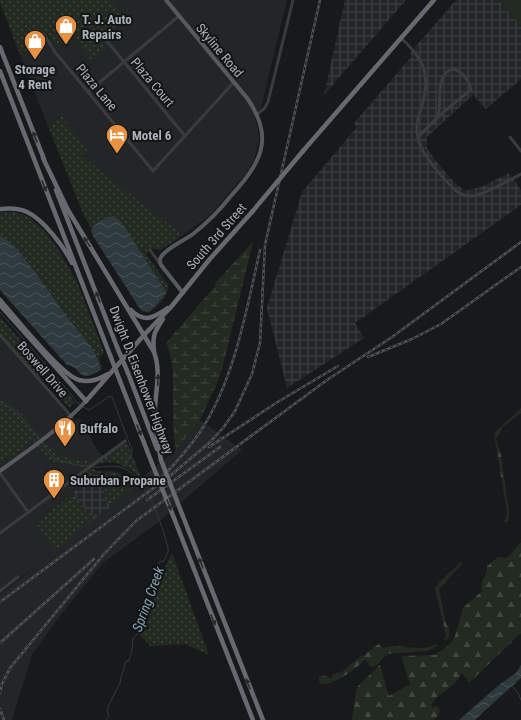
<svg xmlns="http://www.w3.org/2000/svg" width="521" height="720" font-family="'Roboto Condensed',sans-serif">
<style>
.built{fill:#242527}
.industrial{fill:url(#industrial-grid)}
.green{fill:url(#green-dots)}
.forest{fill:url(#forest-firs)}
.wetland{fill:url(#wetland-marsh)}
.pitch{fill:#232a22}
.water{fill:url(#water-waves)}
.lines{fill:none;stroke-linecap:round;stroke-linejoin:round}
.stream{stroke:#2f3a3e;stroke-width:1}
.minor{stroke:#393b3f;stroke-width:3}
.major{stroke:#56595e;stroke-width:4}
.highway{stroke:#666a70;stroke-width:4.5}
.rail-casing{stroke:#4f5256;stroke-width:2.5}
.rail{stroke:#131415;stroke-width:1;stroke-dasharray:3;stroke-linecap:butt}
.highway-bridge{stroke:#666a70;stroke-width:4.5}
.oneway{fill:#282a2c}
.labels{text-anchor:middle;stroke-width:4;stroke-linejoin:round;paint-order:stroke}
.poi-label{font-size:13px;font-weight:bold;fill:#abb2b9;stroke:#131415;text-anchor:start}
.street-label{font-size:13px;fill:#abb2b9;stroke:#131415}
.water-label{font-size:14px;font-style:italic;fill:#85a5b2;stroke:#131415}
</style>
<defs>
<pattern id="industrial-grid" width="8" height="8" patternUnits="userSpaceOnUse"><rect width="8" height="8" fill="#242527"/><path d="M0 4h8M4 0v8" fill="none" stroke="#414244"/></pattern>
<pattern id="green-dots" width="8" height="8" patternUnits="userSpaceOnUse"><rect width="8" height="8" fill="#232a22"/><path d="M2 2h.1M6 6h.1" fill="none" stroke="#404640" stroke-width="1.8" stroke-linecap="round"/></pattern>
<pattern id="forest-firs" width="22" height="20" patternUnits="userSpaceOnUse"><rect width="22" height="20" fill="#232a22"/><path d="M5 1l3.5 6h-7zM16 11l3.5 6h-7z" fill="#404640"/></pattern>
<pattern id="wetland-marsh" width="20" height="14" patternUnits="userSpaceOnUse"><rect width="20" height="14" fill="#232a22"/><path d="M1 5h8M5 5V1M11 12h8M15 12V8" fill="none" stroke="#404640"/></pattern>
<pattern id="water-waves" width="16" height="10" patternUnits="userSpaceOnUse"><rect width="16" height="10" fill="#2f3a3e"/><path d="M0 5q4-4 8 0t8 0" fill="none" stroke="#4a5458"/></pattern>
</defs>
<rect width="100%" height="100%" fill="#18191a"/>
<g class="built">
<polygon points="112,0 287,0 261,108 254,115 258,129 259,140 254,160 246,174 210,215 183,235 81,155 87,149 60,116 48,126 20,55 47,34 49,39 72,36 92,60 102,42 128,20"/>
<polygon points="0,335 75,420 79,418 89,432 94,445 103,457 81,474 86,480 36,524 55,550 178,448 200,420 242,450 156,524 104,562 62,613 32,655 12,720 0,720 0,594 37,566 0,591 0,465 39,435 3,401 0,400"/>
</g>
<g class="industrial">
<polygon points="345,0 406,0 324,95"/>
<polygon points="456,0 498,0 521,26 521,79 486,109 473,95 427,137 427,148 436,161 454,182 465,191 481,187 509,173 521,190 521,205 355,323 364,338 287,388 267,308 302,192 357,127 354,123 412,56 410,53"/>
<polygon points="97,471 107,471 104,496 111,506 95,518 81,505 72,493"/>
</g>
<g class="green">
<polygon points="0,0 112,0 128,20 102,42 106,48 92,61 72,36 57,49 47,34 20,55 0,3"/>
<path d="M61 116 88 149 81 155 183 235 160 250H157L153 248 146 254 168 284C170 294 157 308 148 313L139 308 84 216 48 126Z"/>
<path d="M0 212H15L28 216 46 232 60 252 77 282 103 349 104 353 99 358 102 368 101 370C100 367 99 364 98 361 90 345 78 332 68 318 55 300 18 242 0 236Z"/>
<polygon points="0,317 71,397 74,403 69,408 41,376 38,379 0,335"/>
<path d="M0 400C23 405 37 438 56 452 67 461 82 459 95 463L125 441 124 435 142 479C128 466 109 455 91 468L97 471 86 480 80 474 87 468C57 460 53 471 33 440L0 465Z"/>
<path d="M107 471C119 470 126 477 135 485L111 506 104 496Z"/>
<polygon points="72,493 81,505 95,518 55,551 36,524"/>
<polygon points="172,553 209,655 186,644 150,646 139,634 169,558"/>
</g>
<g class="forest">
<polygon points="521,408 521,413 503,427 496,438 501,455 509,511 509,520 506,523 504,521 507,513 494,434 495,432"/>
<path d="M521 542V633L469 683 463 674H461C456 688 437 692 431 706L433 708 436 706 440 710 438 716 433 720H352L356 691 358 686 380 665 389 696 410 684 401 656 435 655 442 650 450 644 455 636 463 608 482 591C478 582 488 575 487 566L498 557 507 558Z"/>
<polygon points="461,562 462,564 439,589 446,624 449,628 449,637 445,641 444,639 446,635 435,589 440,581"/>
<path d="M379 644 381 647 384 648C389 644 413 648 421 648 427 648 432 646 437 644L438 646 428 651 388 654 374 667H370L367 661 365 660C356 669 333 686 321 684L319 681V677L324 676 332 678 333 674 342 672 362 655 364 656 370 650 373 649V647Z"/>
</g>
<path class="wetland" d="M253 242 225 358 218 381 200 420 176 451C174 437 173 424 173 410 172 387 176 364 166 343L216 285 215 283Z"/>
<polygon class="pitch" points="498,0 521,0 521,26"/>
<g class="water">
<path d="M114 216 122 223 166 292 157 304 148 312 142 311 137 304 93 236 91 230C97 221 104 218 114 216Z"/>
<path d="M0 236C18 242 55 301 68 318 75 328 84 337 91 347 96 354 99 362 101 370 76 385 83 367 67 365L0 290Z"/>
<path d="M521 665V678C506 692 490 705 475 720H459L500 684 516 673Z"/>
</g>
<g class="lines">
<g class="stream">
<polyline points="223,0 225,2"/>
<polyline points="0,312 71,394 76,402 81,405"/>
<path d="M0 404C15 405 30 429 40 440"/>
<polyline points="83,407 89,410 110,396 112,397 132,450 132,453 124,467"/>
<polyline points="42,443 54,459 77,465 89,466"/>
<path d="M92 467C102 468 114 464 123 468 147 477 162 525 168 548V552L164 561 159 562C159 570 154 576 153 584L137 626 138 634C131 638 133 643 132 650 131 653 130 657 129 661H126L121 677 120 683 108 707 107 711 109 715 106 720"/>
<polyline points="512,686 518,693 521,700"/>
</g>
<g class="minor">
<polyline points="43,33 55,52 153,171 234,82"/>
<path d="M401 38C422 57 431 73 423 102 420 112 416 121 417 132 418 138 419 144 422 149 427 160 449 186 459 193 463 195 467 196 471 196 483 196 509 180 521 174"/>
<polyline points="106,40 185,136"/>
<polyline points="88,92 179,16"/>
<polyline points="257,114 264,109 268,102 293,0"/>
<path d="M418 137C434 120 452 104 471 90 469 80 463 73 454 69 436 72 441 97 439 111 438 116 435 119 433 123"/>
<polyline points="510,137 521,151"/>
<polyline points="150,250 160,264"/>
<polyline points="0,335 72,417"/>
<polyline points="0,473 28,512"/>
<polyline points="0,533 125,441"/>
<polyline points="0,591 18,577"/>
</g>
<g class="major">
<path d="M166 0 247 98C276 139 260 164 230 197 219 211 207 223 193 234 185 240 166 248 161 257 159 260 160 262 161 265L183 293"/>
<path d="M0 471C30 449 61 428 86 401"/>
</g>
<g class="highway">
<polyline points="0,47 44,159"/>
<polyline points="0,71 110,355"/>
<polyline points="303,151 434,0"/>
<path d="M43 158 68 210 154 352C161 371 156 388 155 408 154 426 158 443 161 460"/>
<polyline points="56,190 117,347"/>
<path d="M0 209C9 208 19 208 27 212 43 219 64 247 72 263"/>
<path d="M0 300C14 316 62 376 79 380 90 383 99 379 108 374"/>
<polyline points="0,305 86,401"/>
<path d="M131 310C145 324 154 317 168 308"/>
<path d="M154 351C152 335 155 331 163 319"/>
<polyline points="128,373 157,449"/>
<polyline points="120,381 153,466"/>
<polyline points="86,401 144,335 171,307 209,260 252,212"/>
<polyline points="182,514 263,720"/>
<polyline points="174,518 253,720"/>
</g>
<g class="rail-casing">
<g id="rail">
<polyline points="368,357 412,339 441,324 521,267"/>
<polyline points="209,447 276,403 338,366"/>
<path d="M162 477C176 463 189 448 200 432 234 382 247 308 260 250"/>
<polyline points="147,500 220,447"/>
<polyline points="0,602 171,475 209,443 223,428 235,411 252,374 260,343 265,245 320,0"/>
<polyline points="0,643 94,559"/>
<polyline points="0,693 2,684 10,668 104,554 136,521 327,380 392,337 521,242"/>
<polyline points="0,709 4,720"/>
</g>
</g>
<use href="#rail" class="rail"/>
<g class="highway-bridge">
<polyline points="252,212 303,151"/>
<polyline points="117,347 128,373"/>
<polyline points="110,355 120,381"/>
<polyline points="161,460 182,514"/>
<polyline points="153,466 174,518"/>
</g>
</g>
<defs><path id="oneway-solid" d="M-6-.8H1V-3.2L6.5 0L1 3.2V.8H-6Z"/></defs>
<g class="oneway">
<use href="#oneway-solid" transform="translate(35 137) rotate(-111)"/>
<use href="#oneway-solid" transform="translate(44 186) rotate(69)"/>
<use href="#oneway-solid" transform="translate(87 242) rotate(-123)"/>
<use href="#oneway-solid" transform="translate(98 297) rotate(-111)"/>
<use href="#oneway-solid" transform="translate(158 380) rotate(-87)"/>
<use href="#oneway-solid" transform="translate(139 430) rotate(68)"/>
<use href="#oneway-solid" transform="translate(169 505) rotate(69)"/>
<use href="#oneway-solid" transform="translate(201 563) rotate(-111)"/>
<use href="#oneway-solid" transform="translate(213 620) rotate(68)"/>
<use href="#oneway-solid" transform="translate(248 684) rotate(-112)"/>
</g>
<defs>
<g id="shop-pin" transform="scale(1.15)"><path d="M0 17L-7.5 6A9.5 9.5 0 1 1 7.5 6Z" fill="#e89243" stroke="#131415"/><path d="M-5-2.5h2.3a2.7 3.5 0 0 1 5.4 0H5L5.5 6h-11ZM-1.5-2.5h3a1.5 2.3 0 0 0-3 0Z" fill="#fff"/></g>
<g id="hotel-pin" transform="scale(1.15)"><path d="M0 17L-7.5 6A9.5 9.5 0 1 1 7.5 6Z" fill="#e89243" stroke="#131415"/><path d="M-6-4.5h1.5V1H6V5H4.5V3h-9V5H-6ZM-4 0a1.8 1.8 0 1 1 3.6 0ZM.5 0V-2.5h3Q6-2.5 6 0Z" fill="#fff"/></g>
<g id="restaurant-pin" transform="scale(1.15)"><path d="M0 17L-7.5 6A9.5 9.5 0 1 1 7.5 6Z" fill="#e89243" stroke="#131415"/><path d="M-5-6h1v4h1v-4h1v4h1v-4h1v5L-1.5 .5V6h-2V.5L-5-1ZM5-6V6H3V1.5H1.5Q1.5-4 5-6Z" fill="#fff"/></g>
<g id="building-pin" transform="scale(1.15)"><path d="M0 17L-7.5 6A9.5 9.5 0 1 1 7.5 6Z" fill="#e89243" stroke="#131415"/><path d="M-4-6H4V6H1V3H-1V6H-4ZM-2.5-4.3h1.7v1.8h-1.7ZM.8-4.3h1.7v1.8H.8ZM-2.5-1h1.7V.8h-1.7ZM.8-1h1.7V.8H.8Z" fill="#fff"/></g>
</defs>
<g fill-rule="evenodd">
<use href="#shop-pin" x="66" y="26"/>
<use href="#shop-pin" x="35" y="41"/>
<use href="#hotel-pin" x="117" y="135"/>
<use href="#restaurant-pin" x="65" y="428"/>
<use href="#building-pin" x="54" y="480"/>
</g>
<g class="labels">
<g class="poi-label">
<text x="82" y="24">T. J. Auto<tspan x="82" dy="15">Repairs</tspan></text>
<text x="35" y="74" text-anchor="middle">Storage<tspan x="35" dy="15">4 Rent</tspan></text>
<text x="132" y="140">Motel 6</text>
<text x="80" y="433">Buffalo</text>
<text x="70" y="485">Suburban Propane</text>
</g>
<g class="street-label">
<text transform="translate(220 50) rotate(50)" y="5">Skyline Road</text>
<text transform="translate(153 82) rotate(50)" y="5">Plaza Court</text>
<text transform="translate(97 87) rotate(50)" y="5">Plaza Lane</text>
<text transform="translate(216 236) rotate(-49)" y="5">South 3rd Street</text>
<text transform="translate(43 369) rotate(49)" y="5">Boswell Drive</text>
<text transform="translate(142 380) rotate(69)" y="5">Dwight D. Eisenhower Highway</text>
</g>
<g class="water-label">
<text transform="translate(148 599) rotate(-70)" y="5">Spring Creek</text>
</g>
</g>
</svg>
